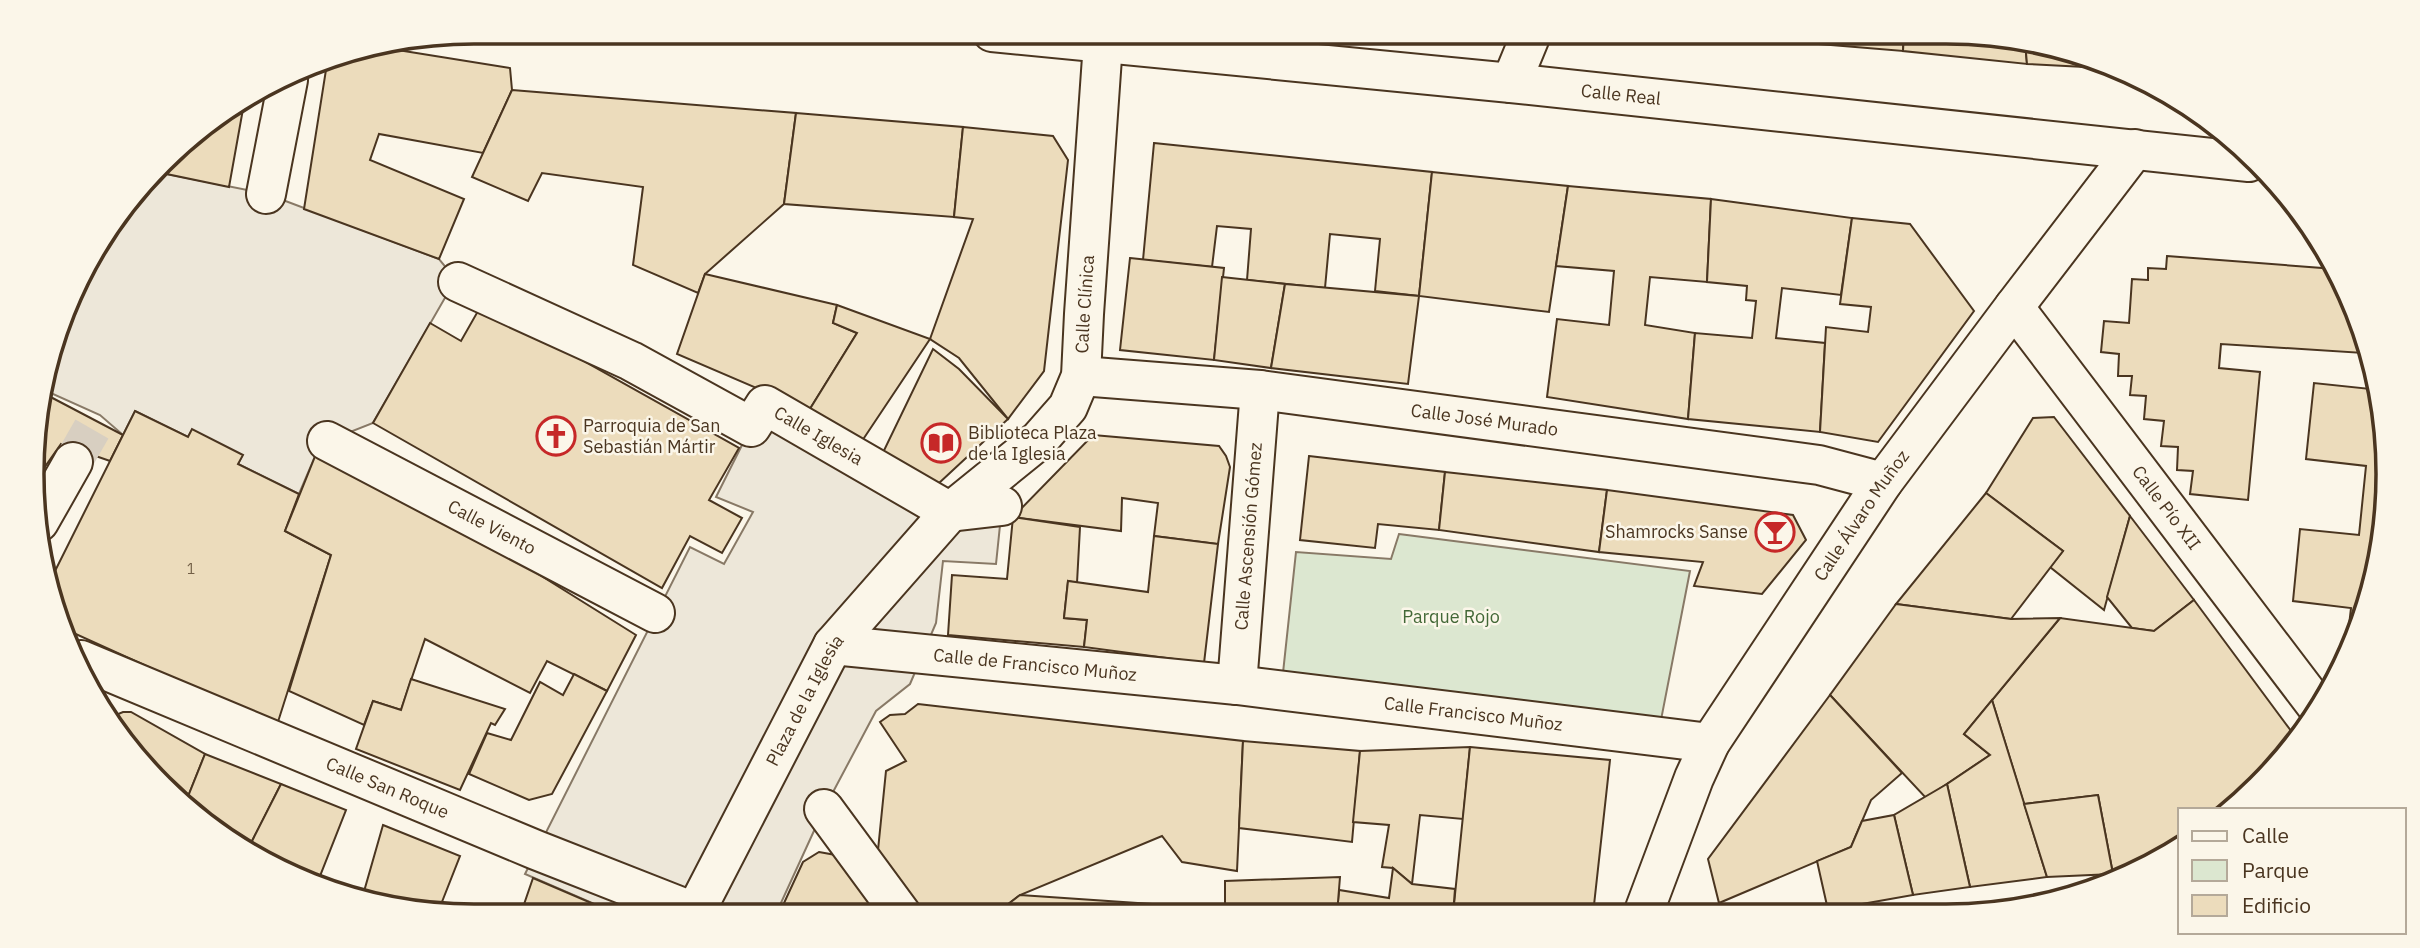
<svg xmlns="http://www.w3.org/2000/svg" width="2420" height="948" font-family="'IBM Plex Sans',sans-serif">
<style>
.green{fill:#dce7d0;stroke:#887966;stroke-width:2}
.parking{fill:#ede7d9;stroke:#887966;stroke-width:2}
.building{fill:#ecdcbc;stroke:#4a3520;stroke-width:2}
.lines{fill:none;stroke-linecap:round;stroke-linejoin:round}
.street-tunnel{stroke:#d8cfc1;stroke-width:38;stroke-dasharray:38 19;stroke-linecap:butt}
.street-casing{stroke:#4a3520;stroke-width:42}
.secondary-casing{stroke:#4a3520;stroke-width:42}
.street{stroke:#fbf6e9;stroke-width:38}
.secondary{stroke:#fbf6e9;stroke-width:38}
.labels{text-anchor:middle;stroke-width:5;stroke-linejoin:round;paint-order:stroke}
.number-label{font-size:14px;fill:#725f47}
.street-label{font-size:18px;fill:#4a3520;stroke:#fbf6e9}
.poi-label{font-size:18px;fill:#4a3520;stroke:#fbf6e9;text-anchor:start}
.park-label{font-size:18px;fill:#436837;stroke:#fbf6e9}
.rim{fill:none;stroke:#4a3520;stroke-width:3.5}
</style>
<rect width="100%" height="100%" fill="#fbf6e9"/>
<polygon class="green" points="1399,534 1690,571 1661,720 1283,673 1296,552 1391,559"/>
<g class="parking">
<polygon points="157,172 267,194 439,259 458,282 446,296 373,423 327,441 316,454 299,494 238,464 242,456 192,430 188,437 135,411 123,435 100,415 44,390 91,253"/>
<polygon points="765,405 924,497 1002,506 996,564 943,561 936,623 910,684 876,711 824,809 775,916 622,916 525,874 690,547 724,564 753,512 716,497 751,427"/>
</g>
<g class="building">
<polygon points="1697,32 1784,32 1783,41"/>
<polygon points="1784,32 1904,32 1903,51 1783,41"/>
<polygon points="1904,32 1946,32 2025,42 2027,64 1903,51"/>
<polygon points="2025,42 2061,47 2104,68 2027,64"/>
<polygon points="379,47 510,68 512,90 483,153 379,134 370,160 464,199 439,259 304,209 328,57"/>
<polygon points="512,90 796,113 784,204 705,274 698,293 633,265 643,187 542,173 528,201 472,177"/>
<polygon points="239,108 243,109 229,187 157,172 183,141"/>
<polygon points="796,113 963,127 954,217 784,204"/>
<polygon points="963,127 1053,136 1068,160 1044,371 1008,419 959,358 930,339 973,219 954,217"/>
<polygon points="1154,143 1432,172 1419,296 1375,291 1380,239 1330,234 1325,288 1247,280 1251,229 1217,226 1212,267 1143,260"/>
<polygon points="1432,172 1568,186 1549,312 1419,296"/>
<polygon points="1568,186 1711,199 1707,282 1650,277 1645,325 1695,333 1688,419 1547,397 1557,319 1609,325 1614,271 1556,266"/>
<polygon points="1711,199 1852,218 1841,295 1782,288 1776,338 1825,343 1820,432 1688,419 1695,333 1752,338 1756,301 1746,300 1747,286 1707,282"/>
<polygon points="1852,218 1910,224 1974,311 1878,442 1820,432 1826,327 1868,332 1871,307 1840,304"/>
<polygon points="2167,256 2335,269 2363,353 2221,344 2219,368 2260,372 2248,500 2190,494 2193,471 2177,470 2178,447 2161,446 2164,421 2144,419 2146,396 2130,395 2132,376 2118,376 2119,354 2101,352 2104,321 2129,323 2132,279 2148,280 2148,268 2166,269"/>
<polygon points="1130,258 1224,268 1214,360 1120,350"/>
<polygon points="705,274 837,305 833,323 857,333 800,425 759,389 677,354"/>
<polygon points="1222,277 1285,284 1271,368 1214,360"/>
<polygon points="1285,284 1419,296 1408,384 1271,368"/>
<polygon points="482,304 739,448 709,500 742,518 722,553 690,536 662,588 373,423 430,323 461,341"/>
<polygon points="837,305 930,339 852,456 800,425 857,333 833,323"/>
<polygon points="933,349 959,369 1008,419 924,497 875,469"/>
<polygon points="2371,377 2385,417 2373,589 2349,642 2347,643 2351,608 2293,601 2300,529 2359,535 2366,466 2306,459 2314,383 2370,389"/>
<polygon points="43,393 123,435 110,461 61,444 37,478 35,416"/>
<polygon points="135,411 188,437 192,429 243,455 238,464 299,494 285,531 331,555 277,725 69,631 49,583"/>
<polygon points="2054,417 2130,516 2104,610 2050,567 2063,551 1986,493 2033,418"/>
<polygon points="1093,435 1219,446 1226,456 1230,467 1218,544 1154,536 1158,503 1122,498 1121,531 1013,517"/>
<polygon points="316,454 442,514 636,635 607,691 547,661 530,693 425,639 401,710 373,701 364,725 289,691 331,555 285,531"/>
<polygon points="1309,456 1445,472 1439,530 1378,524 1375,548 1300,540"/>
<polygon points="1445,472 1607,490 1599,552 1439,530"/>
<polygon points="1607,490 1793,515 1806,540 1762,594 1694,586 1703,562 1599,552"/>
<polygon points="1986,493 2063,551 2011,619 1896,604"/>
<polygon points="2130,516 2194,600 2154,631 2132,628 2107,597"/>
<polygon points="1013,517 1080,527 1077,583 1068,581 1064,618 1087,620 1084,647 948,635 952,575 1007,579"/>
<polygon points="1154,536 1218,544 1204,663 1084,647 1087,620 1064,618 1068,581 1148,592"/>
<polygon points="2194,600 2297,739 2238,806 2233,810 2180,810 2180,845 2143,870 2113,874 2098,795 2024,804 1992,700 2060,618 2154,631"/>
<polygon points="1896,604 2011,619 2060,618 1964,734 1990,755 1926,798 1830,695"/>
<polygon points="574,674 607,691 552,794 529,800 469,774 487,733 511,740 540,682 563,695"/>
<polygon points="411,679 505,709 495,725 491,723 460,790 356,749 373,701 401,710"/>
<polygon points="1830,695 1902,773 1871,800 1851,847 1719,903 1708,859"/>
<polygon points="1992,700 2047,877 1970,887 1947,784 1990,755 1964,734"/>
<polygon points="918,704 1243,741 1237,871 1182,862 1162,836 1020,895 994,915 919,915 877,860 886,771 906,761 880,722 890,715 905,714"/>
<polygon points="123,712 131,712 205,754 185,804 108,721 111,717"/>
<polygon points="1243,741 1360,751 1352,842 1239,828"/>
<polygon points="1470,747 1463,819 1420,815 1412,884 1393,868 1382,867 1389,825 1353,822 1360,751"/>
<polygon points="1470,747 1610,760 1593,914 1453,914"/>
<polygon points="205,754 281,784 249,847 205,825 185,804"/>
<polygon points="281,784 346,810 318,881 249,847"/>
<polygon points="1947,784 1970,887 1913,895 1894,815"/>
<polygon points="2098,795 2113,874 2047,877 2024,804"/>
<polygon points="1894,815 1913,895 1828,910 1817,861 1851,847 1862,821"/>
<polygon points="383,825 460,856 438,912 361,902"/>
<polygon points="819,852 841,856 886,915 778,916 803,862"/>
<polygon points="1393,868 1412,884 1455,889 1453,914 1337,914 1339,890 1389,898"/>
<polygon points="1340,877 1337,914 1225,915 1225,881"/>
<polygon points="533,878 596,905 591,916 520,916"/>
<polygon points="1020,895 1225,909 1225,915 994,915"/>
<polygon points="596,905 622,916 591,916"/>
</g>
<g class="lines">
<polyline class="street-tunnel" points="73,462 100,415"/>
<g class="street-casing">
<g id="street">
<polyline points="1511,83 1532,32"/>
<polyline points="266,194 288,80"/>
<path id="s1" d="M458 282 631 361 751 427 765 405 950 512 1002 506"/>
<path id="s2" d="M2014 307 2319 709"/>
<path id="s3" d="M1081 376 1260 390 1819 465 1883 482"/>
<path id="s4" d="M327 441 655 613"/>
<polyline points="39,522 73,462"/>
<path id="s5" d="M833 645 1237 685 1710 743"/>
<path id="s6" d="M81 660 536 850 694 912"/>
<path id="s7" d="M1237 685 1260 390"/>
<polyline points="824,809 902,915"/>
<path id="s8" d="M1643 914 1694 778 1710 743 1883 482 2014 307 2135 149"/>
<path id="s9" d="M693 916 833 645 950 512 1039 440 1068 407 1081 376 1084 314 1103 43"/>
</g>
</g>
<g class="secondary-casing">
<g id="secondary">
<path id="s10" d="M992 32 1511 83 2249 162"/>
</g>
</g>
<use href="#street" class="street"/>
<use href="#secondary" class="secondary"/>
</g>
<defs>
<g id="church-ring" transform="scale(2.0125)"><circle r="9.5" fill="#fbf6e9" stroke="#c62828" stroke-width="1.5"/><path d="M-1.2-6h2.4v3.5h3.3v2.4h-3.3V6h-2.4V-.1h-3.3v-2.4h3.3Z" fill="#c62828"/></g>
<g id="library-ring" transform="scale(2.0125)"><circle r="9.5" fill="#fbf6e9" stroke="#c62828" stroke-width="1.5"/><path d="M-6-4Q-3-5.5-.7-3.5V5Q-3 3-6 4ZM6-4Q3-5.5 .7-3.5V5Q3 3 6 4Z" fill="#c62828"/></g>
<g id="bar-ring" transform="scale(2.0125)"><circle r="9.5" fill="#fbf6e9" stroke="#c62828" stroke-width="1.5"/><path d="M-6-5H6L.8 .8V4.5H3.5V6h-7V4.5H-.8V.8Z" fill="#c62828"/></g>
</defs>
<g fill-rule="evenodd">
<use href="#church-ring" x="556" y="436"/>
<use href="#library-ring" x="941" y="443"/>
<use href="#bar-ring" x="1775" y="532"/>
</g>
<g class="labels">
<g class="number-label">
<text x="191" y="574">1</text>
</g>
<g class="street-label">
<text dy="6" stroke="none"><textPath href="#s10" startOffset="632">Calle Real</textPath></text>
<text dy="6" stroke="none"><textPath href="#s9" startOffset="746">Calle Clínica</textPath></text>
<text dy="6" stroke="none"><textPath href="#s3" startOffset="406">Calle José Murado</textPath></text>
<text dy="6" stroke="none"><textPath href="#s1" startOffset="415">Calle Iglesia</textPath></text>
<text dy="6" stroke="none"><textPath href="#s2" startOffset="252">Calle Pío XII</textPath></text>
<text dy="6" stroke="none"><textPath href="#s8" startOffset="457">Calle Álvaro Muñoz</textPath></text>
<text dy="6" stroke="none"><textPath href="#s4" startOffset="186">Calle Viento</textPath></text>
<text dy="6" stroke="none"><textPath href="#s7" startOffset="149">Calle Ascensión Gómez</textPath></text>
<text dy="6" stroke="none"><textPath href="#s5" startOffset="203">Calle de Francisco Muñoz</textPath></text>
<text dy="6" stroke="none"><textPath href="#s9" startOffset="243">Plaza de la Iglesia</textPath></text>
<text dy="6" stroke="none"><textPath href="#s5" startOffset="644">Calle Francisco Muñoz</textPath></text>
<text dy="6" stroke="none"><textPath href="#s6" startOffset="332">Calle San Roque</textPath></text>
</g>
<g class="poi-label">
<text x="583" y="432">Parroquia de San<tspan x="583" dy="21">Sebastián Mártir</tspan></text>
<text x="968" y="439">Biblioteca Plaza<tspan x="968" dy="21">de la Iglesia</tspan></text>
<text x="1748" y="538" text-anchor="end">Shamrocks Sanse</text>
</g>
<g class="park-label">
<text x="1451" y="623">Parque Rojo</text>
</g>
</g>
<path d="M0 0H2420V948H0ZM474 44H1946A430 430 0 0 1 2376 474V474A430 430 0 0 1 1946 904H474A430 430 0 0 1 44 474V474A430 430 0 0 1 474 44Z" fill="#fbf6e9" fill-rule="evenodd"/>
<path class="rim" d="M474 44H1946A430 430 0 0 1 2376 474V474A430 430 0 0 1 1946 904H474A430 430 0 0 1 44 474V474A430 430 0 0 1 474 44Z"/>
<rect x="2178" y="808" width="228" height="126" fill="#fbf6e9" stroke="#b4a999" stroke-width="2"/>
<rect x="2192" y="831" width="35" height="10" fill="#fbf6e9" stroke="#b4a999" stroke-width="2"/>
<text x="2242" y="843" font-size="21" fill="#4a3520">Calle</text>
<rect x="2192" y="860" width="35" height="21" fill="#dce7d0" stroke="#b4a999" stroke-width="2"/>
<text x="2242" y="878" font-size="21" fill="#4a3520">Parque</text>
<rect x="2192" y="895" width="35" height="21" fill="#ecdcbc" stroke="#b4a999" stroke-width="2"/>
<text x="2242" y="913" font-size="21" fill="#4a3520">Edificio</text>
</svg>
